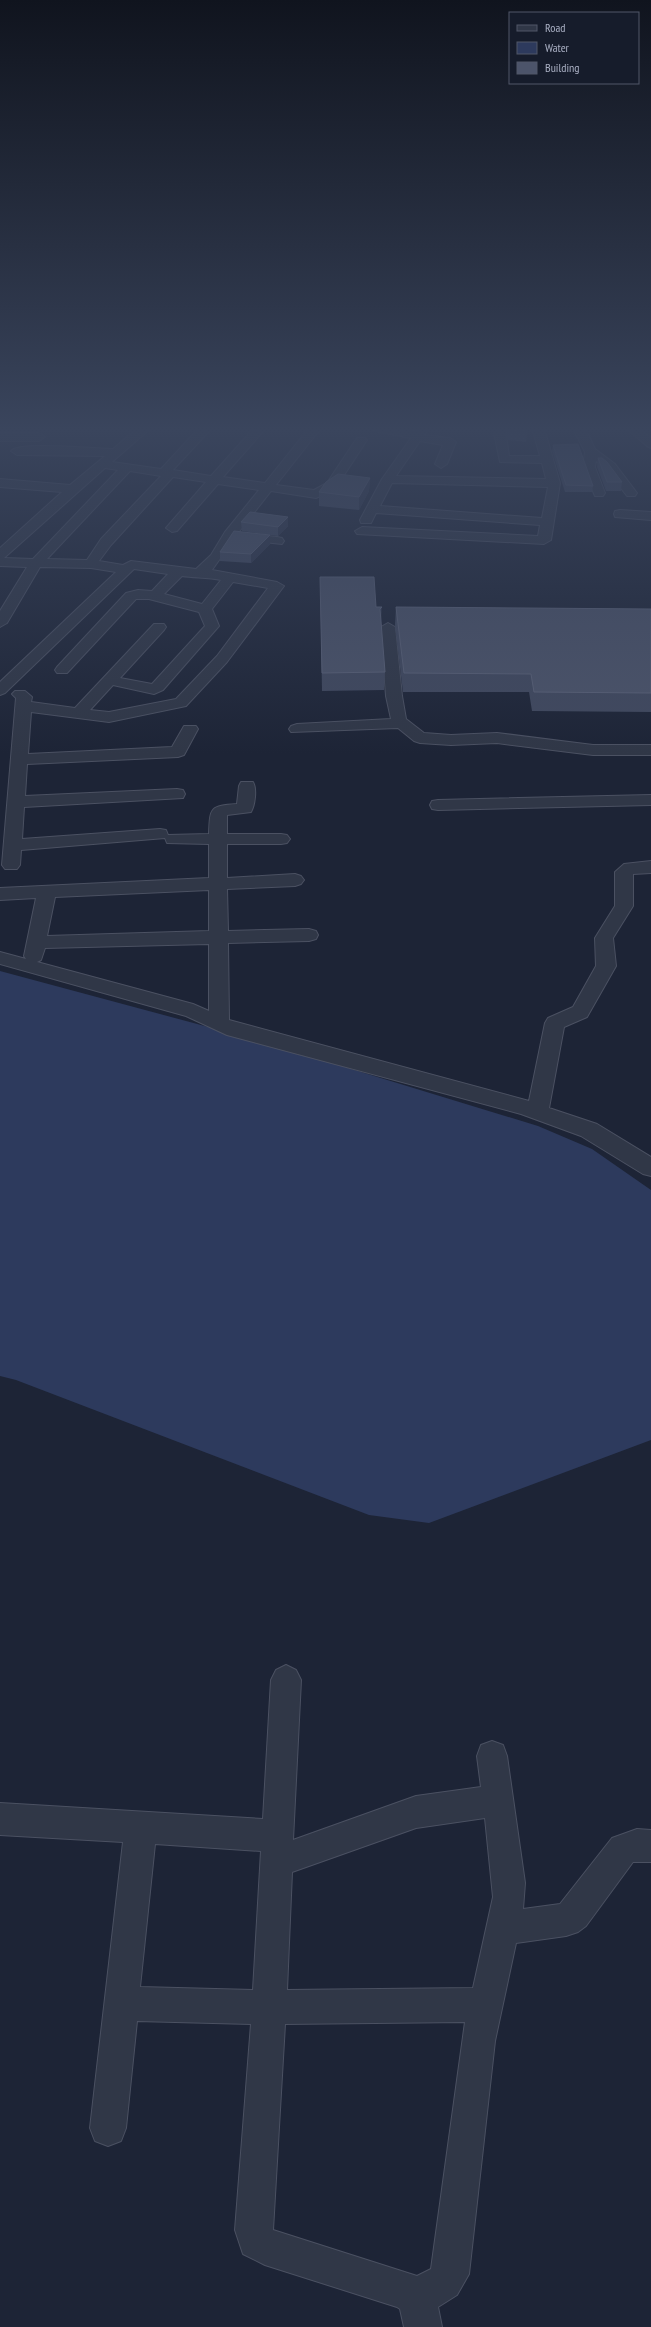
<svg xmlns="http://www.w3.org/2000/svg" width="651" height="2327" font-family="'PT Sans Narrow',sans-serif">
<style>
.water{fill:#2d3a5d}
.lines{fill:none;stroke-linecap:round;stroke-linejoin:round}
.minor-casing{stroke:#4b5162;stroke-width:2}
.minor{fill:#303747;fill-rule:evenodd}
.wall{fill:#41495f}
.shaded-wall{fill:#2e354a}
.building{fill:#4c546a;stroke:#5b6278}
</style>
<rect width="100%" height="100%" fill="#1d2436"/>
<polygon class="water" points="0,971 253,1039 538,1126 592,1149 651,1190 651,1440 429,1523 369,1515 16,1380 0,1376"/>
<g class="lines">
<g class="minor-casing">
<g id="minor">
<path d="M138 428H151L112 462 161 469 199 428H212L173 470 211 476 254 428H266L223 477 265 483 309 428H321L276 485 314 490 327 483 357 438H365L367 440 335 489 316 498 271 491 238 533 277 537 282 538 284 541 282 544 234 539 212 570 277 582 284 586 227 662 186 706 109 722 31 712 28 754 172 747 184 726H196L198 729 184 755 178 757 27 764 25 796 177 789 183 790 185 794 183 798 24 807 22 839 160 829 166 830 168 835 209 834C210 807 210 806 237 804L239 786 241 782H253C257 789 255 805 251 812L227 815V834H281L287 835 290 839 287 843 281 844H227V878L295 874 301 876 304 880 301 884 295 886 227 889 228 931 309 929 316 931 318 935 316 939 309 941 228 943 229 1020 529 1101 545 1023 548 1018 573 1007 596 966 595 938 615 906V872L624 864 651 861V873L633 874V906L613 938 616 966 587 1017 564 1027 549 1108 597 1124 651 1157V1176L643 1174 581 1136 521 1114 227 1035 186 1016 0 964V952L26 959 24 956 36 898 0 900V888L209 878V844L167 843 165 838 21 850 20 865 17 869H5L2 865 16 698 12 694 15 691H25L32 697 31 702 75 708 154 624H164L166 627 164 630 120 678 152 684 205 626 199 612 149 599H136L67 673H57L55 670 57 667 126 593 138 590 152 591 168 574 134 569 5 693 0 695V682L116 572 91 568 40 567 7 623 0 627V611L27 567 0 566V548L62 492 0 487V479L70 485 105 456 17 455 11 451C18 441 98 449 113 449ZM105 468 118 470 33 559 4 558ZM130 471 161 476 101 539 87 560 47 559ZM173 477 206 482 166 528 172 532 177 531 218 484 259 490 225 532 211 555 196 569 131 561 123 565 99 561 111 545ZM182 576C195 578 207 577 221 580L202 604 164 594ZM233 582 268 588 217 656 176 699 109 712 90 710 113 685 154 694 163 690 219 626 212 609ZM209 890V931L47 936 55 897ZM209 944V1011L193 1004 37 962 41 960 45 948Z"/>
<path d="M370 428H398L415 431 417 428H429L424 435 450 438 456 442 447 464 441 468 435 464 443 445 420 441 396 476 546 479 542 463 500 462 493 428H505L509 456H540L532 428H544L560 483 551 540 544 544 357 534 355 531 362 527 538 536 540 525 376 513 371 523H361L360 520 382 479 411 438 376 431ZM392 483 548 487 542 518 380 506Z"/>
<polygon points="573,428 585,428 595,449 615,464 637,493 635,496 627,496 607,470 596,461 595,467 605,493 603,496 595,496 583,467 585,452"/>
<polygon points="626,428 639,428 651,438 651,448 647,446"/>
<polygon points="0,433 39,433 45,437 39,441 0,441"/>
<polygon points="620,510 651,512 651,520 615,517 614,514 615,511"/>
<polygon points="388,623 395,627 402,696 406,719 424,733 451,735 497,733 593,745 651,745 651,755 593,755 497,743 451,745 420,743 414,741 398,728 291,732 289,729 291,726 297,724 391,719 386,696 381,627"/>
<polygon points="651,795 651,805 438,810 432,809 430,805 432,801 438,800"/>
<path d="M286 1665 296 1670 301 1680 293 1840 416 1796 481 1787 477 1756 481 1745 492 1741 503 1745 507 1756 525 1883 523 1909 560 1904 612 1838 637 1829 651 1830V1862H633L586 1926 578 1932 566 1936 516 1943 495 2041 469 2274 457 2295 438 2307 442 2327H404L400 2309 397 2307 265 2265 243 2254 235 2230 251 2024 137 2021 126 2128 121 2141 108 2146 95 2141 90 2128 123 1842 0 1835V1803L263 1819 271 1680 276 1670ZM485 1818 493 1897 473 1988 287 1990 292 1872 416 1828ZM155 1844 261 1851 253 1990 140 1987ZM465 2022 431 2269 417 2276 273 2230 285 2024Z"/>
</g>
</g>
<use href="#minor" class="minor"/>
</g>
<g class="wall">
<polygon points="506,428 528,428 526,442 508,440"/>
<polygon points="553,445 593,486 592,492 565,492 552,451"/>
<polygon points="598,458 622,482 621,491 606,491 597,467"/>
<polygon points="370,478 369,491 359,510 319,506 319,492"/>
<polygon points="241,522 288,526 278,536 242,531"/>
<polygon points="270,535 270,544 251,563 220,561 220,552"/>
<polygon points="320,577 381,624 385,672 384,690 322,691"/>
<polygon points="396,607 651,609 651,712 532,711 529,692 403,692 395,625"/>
</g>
<g class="shaded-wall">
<polygon points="370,478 369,491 359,510 359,497"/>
<polygon points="288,517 288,526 278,536 278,527"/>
<polygon points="270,535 270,544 251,563 251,554"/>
<polygon points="382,607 381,625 380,609"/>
</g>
<g class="building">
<polygon points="514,428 528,428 528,429"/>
<polygon points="578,444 593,486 566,485 553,445"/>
<polygon points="598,458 602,458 607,462 622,482 607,482"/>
<polygon points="338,474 370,478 359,497 319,492 326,482"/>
<polygon points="250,512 288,517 278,527 241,522"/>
<polygon points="234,531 270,535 251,554 220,552"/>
<polygon points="320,577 374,577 376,607 382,607 380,609 385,672 322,673"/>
<polygon points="396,607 651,609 651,693 534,692 531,674 404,673"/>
</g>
<linearGradient id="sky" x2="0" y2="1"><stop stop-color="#10141e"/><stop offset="0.57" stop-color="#3a455d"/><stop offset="1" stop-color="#3a455d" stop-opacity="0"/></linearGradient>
<rect width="651" height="754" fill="url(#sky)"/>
<rect x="509" y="12" width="130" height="72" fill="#161c2b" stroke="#515768"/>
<rect x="517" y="25" width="20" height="6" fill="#303747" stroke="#515768"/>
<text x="545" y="32" font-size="12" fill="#aab0c4">Road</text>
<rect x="517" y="42" width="20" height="12" fill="#2d3a5d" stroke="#515768"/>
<text x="545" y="52" font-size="12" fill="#aab0c4">Water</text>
<rect x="517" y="62" width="20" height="12" fill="#4c546a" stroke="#515768"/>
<text x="545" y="72" font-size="12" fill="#aab0c4">Building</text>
</svg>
